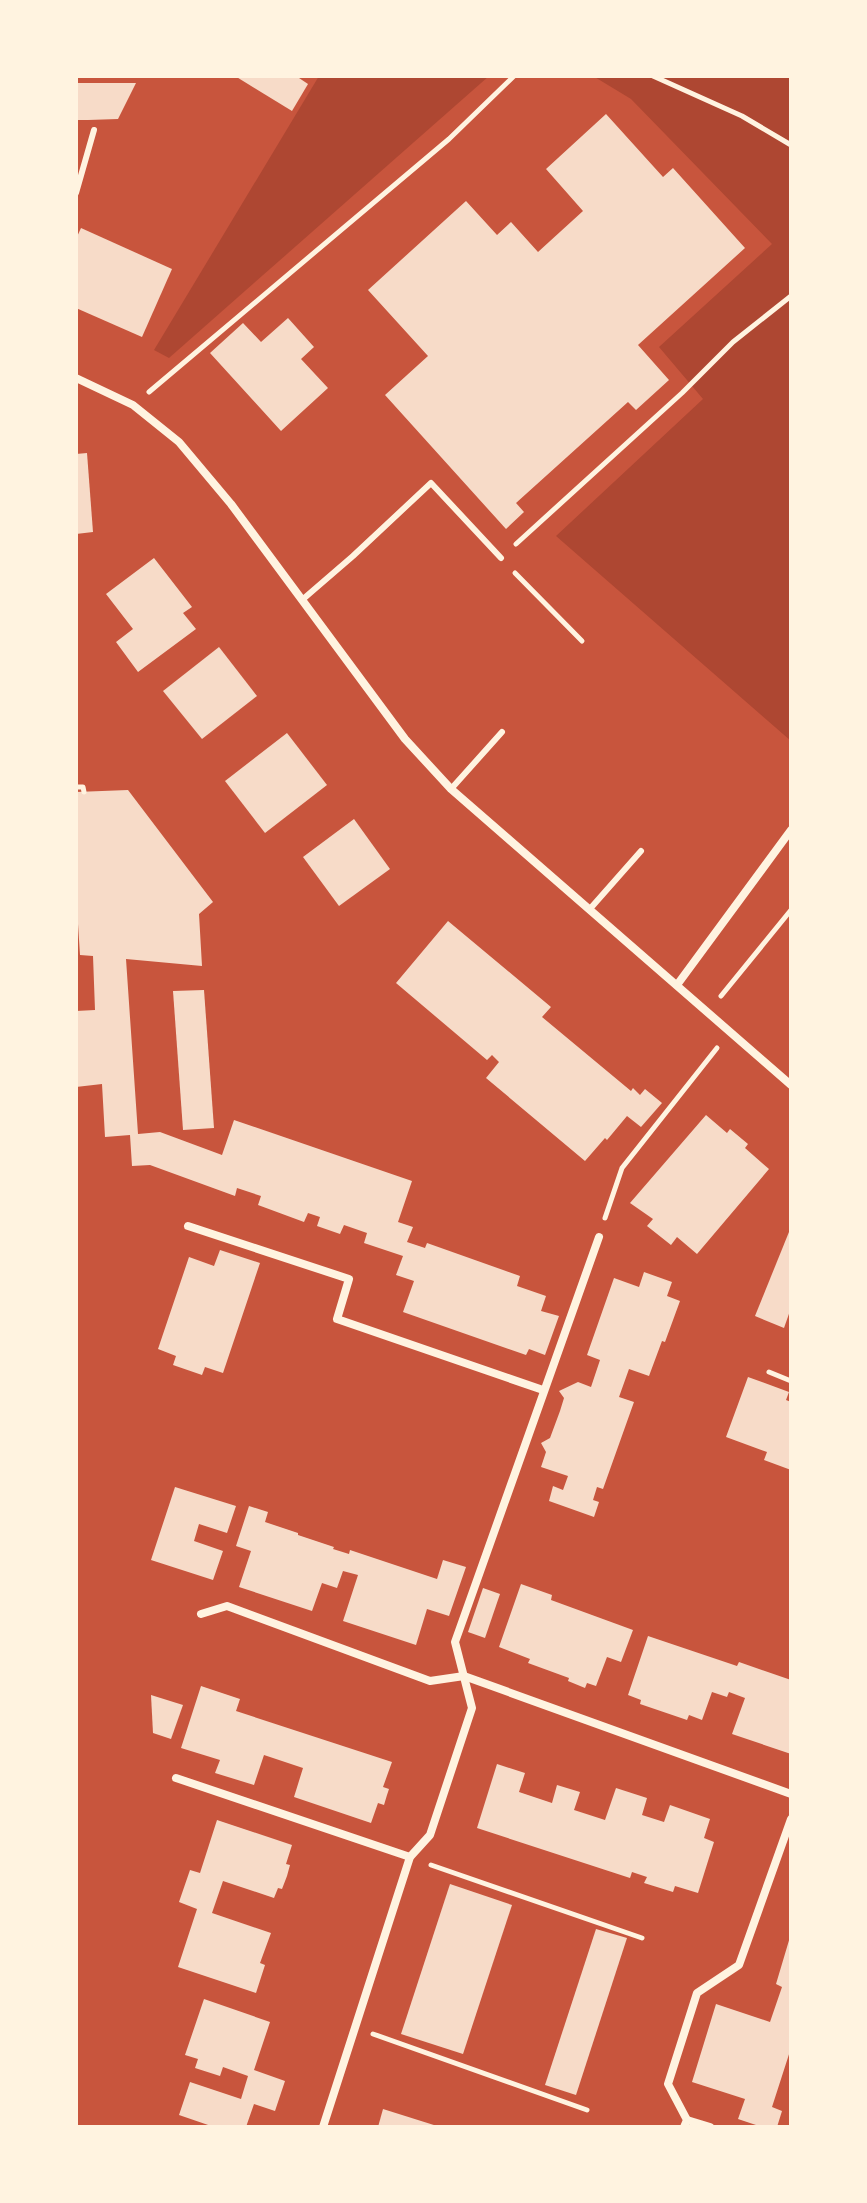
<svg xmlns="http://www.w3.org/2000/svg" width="867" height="2203" font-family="Georgia,serif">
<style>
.green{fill:#ae4732}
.building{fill:#f7dbc8}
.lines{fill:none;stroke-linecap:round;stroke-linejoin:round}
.path{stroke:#fff3e0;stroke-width:5}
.service{stroke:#fff3e0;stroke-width:6}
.minor{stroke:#fff3e0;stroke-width:8}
</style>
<rect width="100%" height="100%" fill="#c8553d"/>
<g class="green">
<polygon points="319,76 489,76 169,358 154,350"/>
<polygon points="593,76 791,76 791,741 556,536 703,399 659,347 772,244 631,99"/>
</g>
<g class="building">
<polygon points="235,76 296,76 308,84 292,111"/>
<polygon points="76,83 136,83 118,119 88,120 76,120"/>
<polygon points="606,114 663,177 673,168 745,248 638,345 669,380 636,410 628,402 516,503 524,512 506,529 385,395 428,356 368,290 466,201 497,235 511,222 538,252 583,211 546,169"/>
<polygon points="81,228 172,269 142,337 76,308 76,239"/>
<polygon points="288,318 314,347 301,359 328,388 281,431 210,353 243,323 261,342"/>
<polygon points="87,453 93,532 76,534 76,454"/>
<polygon points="154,558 192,607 183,613 196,629 138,672 116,642 133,629 106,594"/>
<polygon points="219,647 257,696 202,739 163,691"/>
<polygon points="287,733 327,785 265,833 225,781"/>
<polygon points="128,790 213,902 199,914 202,966 126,959 138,1134 160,1132 222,1155 234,1120 412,1181 398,1222 413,1227 407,1242 425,1248 427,1243 520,1276 517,1286 546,1296 541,1311 559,1316 545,1355 529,1349 526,1355 403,1312 414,1281 396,1275 403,1256 364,1243 367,1233 344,1225 340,1234 317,1226 320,1217 308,1213 304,1222 258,1205 261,1196 237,1188 235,1196 150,1165 132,1166 130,1135 105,1137 102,1084 76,1087 76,1011 95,1010 93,956 80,955 76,893 76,792"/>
<polygon points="354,819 390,869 339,906 303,857"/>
<polygon points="448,921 551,1007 542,1017 631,1091 633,1088 640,1095 645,1089 662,1103 641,1127 627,1116 607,1140 605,1138 585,1161 486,1078 499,1062 492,1055 487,1060 396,983"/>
<polygon points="204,990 214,1128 183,1130 173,991"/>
<polygon points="706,1115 727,1133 730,1129 748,1144 745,1148 769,1169 697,1254 677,1237 671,1245 647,1226 653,1219 630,1203"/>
<polygon points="791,1227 791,1308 784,1328 755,1316"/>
<polygon points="220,1250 260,1263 223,1373 205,1367 202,1375 173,1365 176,1356 158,1349 189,1257 214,1266"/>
<polygon points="644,1272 672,1282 667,1296 680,1301 665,1342 662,1341 649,1376 629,1369 619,1397 634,1402 603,1489 597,1487 593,1500 599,1502 594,1517 549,1501 553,1486 563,1490 568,1476 541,1467 546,1452 541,1443 550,1438 560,1411 564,1398 559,1391 578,1382 591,1387 600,1360 587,1355 614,1278 639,1287"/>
<polygon points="748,1377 789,1392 786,1400 791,1402 791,1470 764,1460 767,1452 726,1437"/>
<polygon points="175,1487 236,1506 227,1533 199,1524 194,1541 223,1551 213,1580 151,1560"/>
<polygon points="249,1506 268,1512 265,1522 298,1533 298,1535 334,1547 333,1549 349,1554 350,1550 437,1579 443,1560 466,1567 449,1616 427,1609 416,1645 343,1621 358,1575 343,1571 337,1588 322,1583 312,1611 239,1587 251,1551 236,1546"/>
<polygon points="521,1584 552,1595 551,1600 633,1630 621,1662 607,1657 596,1686 587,1683 585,1688 568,1681 569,1678 528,1663 530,1659 499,1647"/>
<polygon points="483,1588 500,1594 485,1638 468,1632"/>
<polygon points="648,1636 737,1666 739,1662 791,1680 791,1754 732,1734 745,1698 729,1692 727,1697 712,1692 702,1720 689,1715 687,1720 640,1704 641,1700 628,1695"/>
<polygon points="201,1686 240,1699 236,1711 392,1762 383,1787 389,1789 387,1795 384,1805 378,1803 371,1823 294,1797 303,1768 264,1755 254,1785 215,1773 220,1760 181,1748"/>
<polygon points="151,1695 183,1705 171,1739 153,1733"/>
<polygon points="497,1764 525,1773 519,1792 552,1803 557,1785 580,1792 574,1810 605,1820 616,1788 647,1798 642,1815 664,1822 670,1805 710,1819 704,1838 714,1842 698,1893 675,1886 673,1892 644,1883 647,1877 632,1872 630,1878 477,1828"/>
<polygon points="217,1820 292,1845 286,1864 290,1865 287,1876 282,1889 278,1888 274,1898 223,1881 212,1913 271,1933 260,1963 265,1965 256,1993 178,1967 197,1909 179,1902 190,1870 200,1873"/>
<polygon points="450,1884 512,1905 463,2054 401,2034"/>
<polygon points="596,1929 627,1938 576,2095 545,2085"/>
<polygon points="790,1937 791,2048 772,2107 782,2111 777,2127 762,2127 738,2119 745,2099 692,2082 716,2004 770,2022 782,1987 776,1984"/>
<polygon points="204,1999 270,2022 254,2070 285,2081 275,2111 254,2104 246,2127 214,2127 179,2115 190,2082 241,2099 248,2076 223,2067 220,2076 195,2068 198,2059 185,2055"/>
<polygon points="383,2109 437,2126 437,2127 378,2127"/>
</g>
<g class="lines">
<g class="path">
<polyline points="653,76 742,116 791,145"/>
<polyline points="149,392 449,139 514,76"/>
<polyline points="516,544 682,393 733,342 791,296"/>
<polyline points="515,573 582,641"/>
<polyline points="76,787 83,787 84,792"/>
<polyline points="721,996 791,910"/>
<polyline points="605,1218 622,1168 717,1048"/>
<polyline points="769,1372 791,1381"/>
<polyline points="431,1865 642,1938"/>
<polyline points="373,2034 587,2110"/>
</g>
<g class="service">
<polyline points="76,193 94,130"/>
<polyline points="302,600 353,556 431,483 501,558"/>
<polyline points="451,789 502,732"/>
<polyline points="589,910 641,851"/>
</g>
<g class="minor">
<polyline points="76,378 133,405 179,442 231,504 405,739 451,789 791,1085"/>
<polyline points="677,985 791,830"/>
<polyline points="188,1226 349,1279 337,1319 543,1390"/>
<polyline points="201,1614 227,1606 430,1681 464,1676 791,1794"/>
<polyline points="176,1778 410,1857"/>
<polyline points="687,2120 710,2127"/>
<polyline points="323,2127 410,1857 430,1835 472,1708 455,1642 599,1237"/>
<polyline points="684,2127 687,2120 668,2084 697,1993 739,1965 791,1819"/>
</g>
</g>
<rect width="867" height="2203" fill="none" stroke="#fff3e0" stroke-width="156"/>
</svg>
